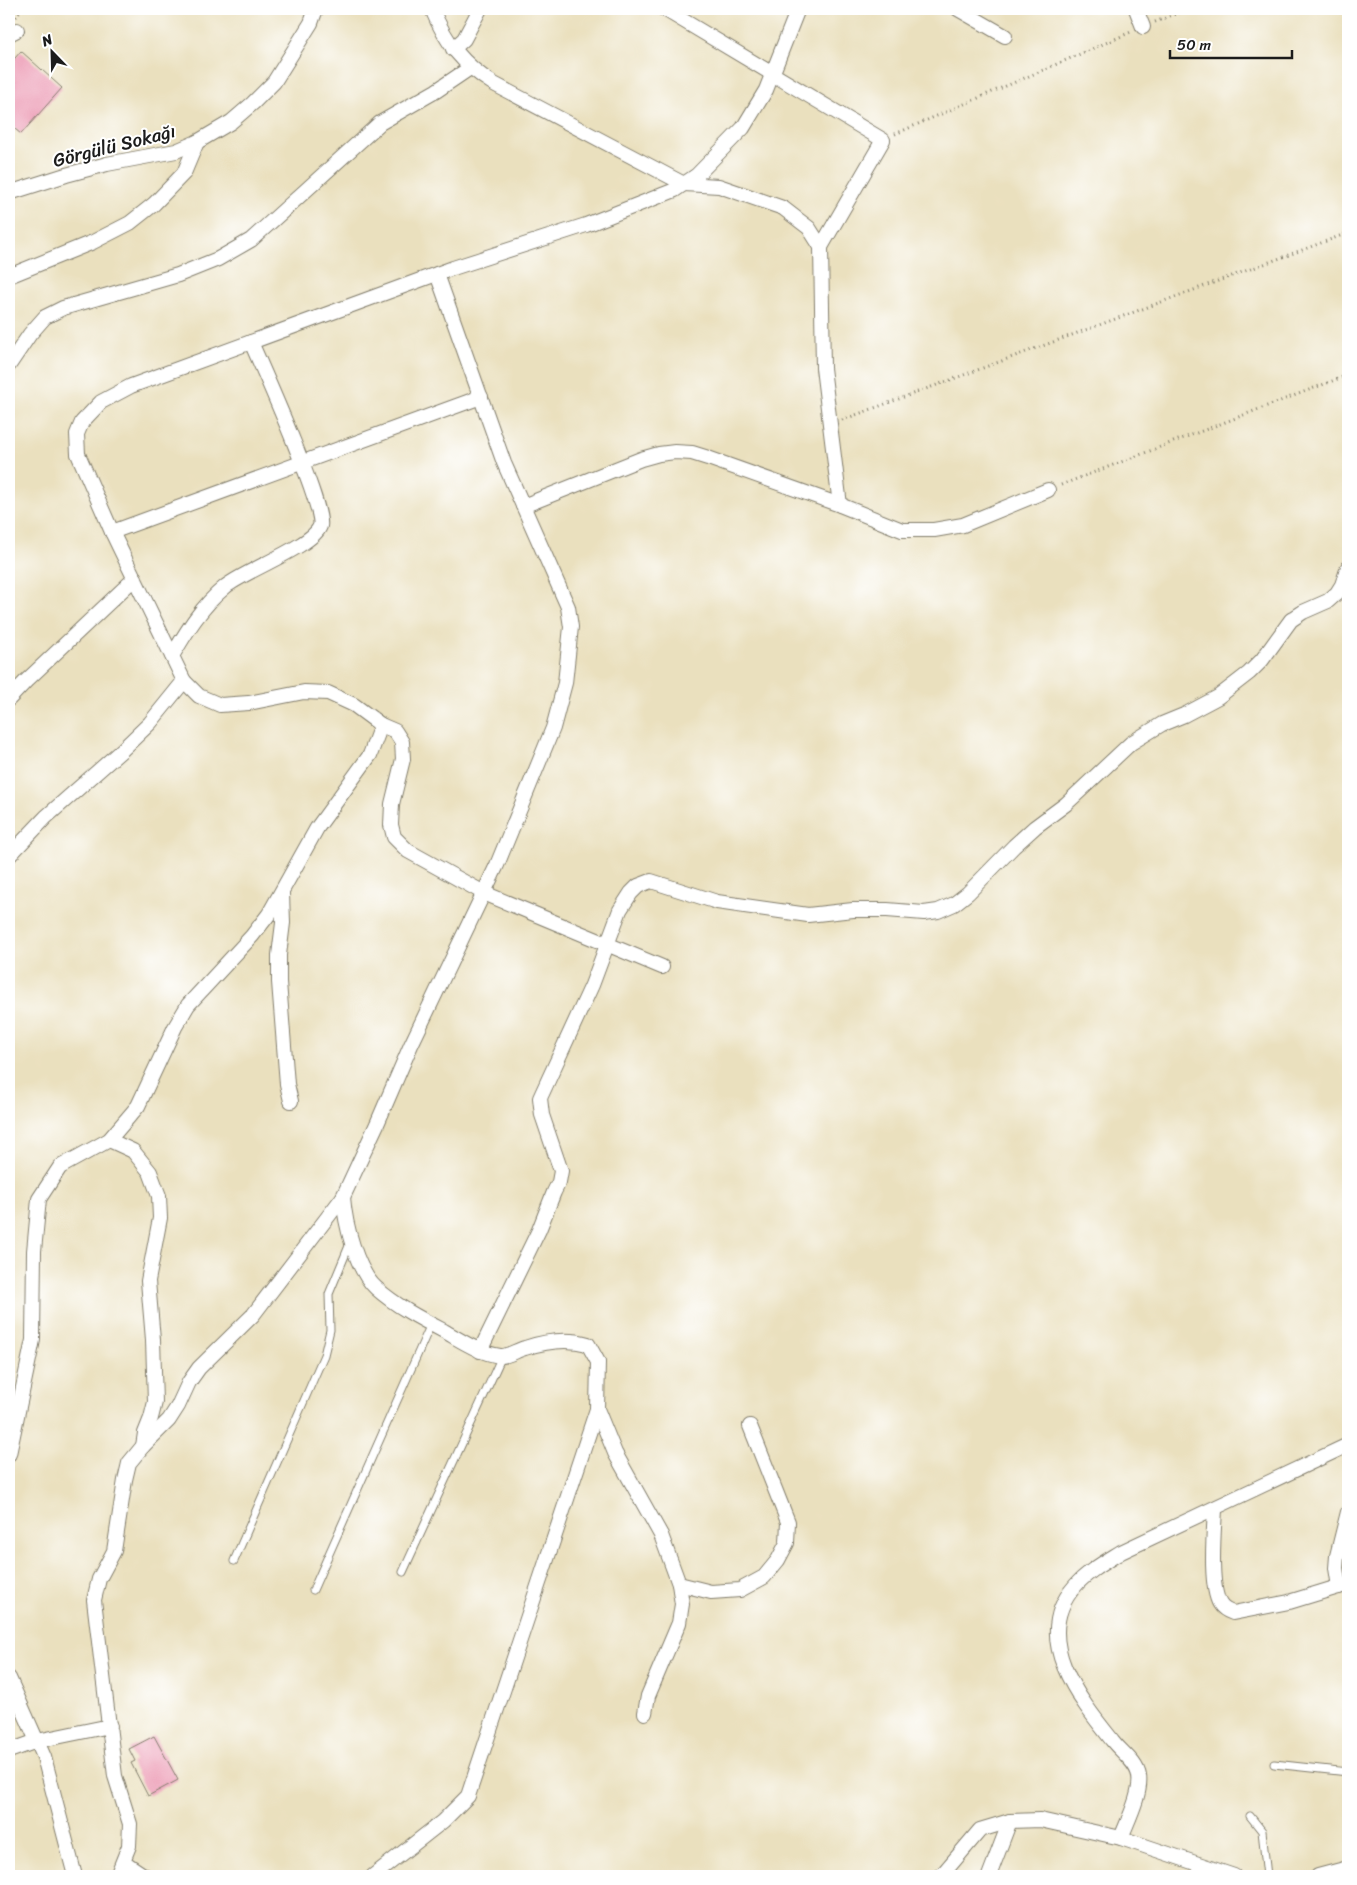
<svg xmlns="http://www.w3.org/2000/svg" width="1357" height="1885" font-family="Sriracha,sans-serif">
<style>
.building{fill:#eb96b1}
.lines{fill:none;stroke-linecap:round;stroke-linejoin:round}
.lane-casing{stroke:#837e6d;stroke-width:9}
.street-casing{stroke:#837e6d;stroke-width:16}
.path{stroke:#837e6d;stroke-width:3;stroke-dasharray:1 4;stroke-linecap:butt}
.lane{stroke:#fff;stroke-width:7}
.street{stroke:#fff;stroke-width:14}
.labels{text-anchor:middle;stroke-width:4;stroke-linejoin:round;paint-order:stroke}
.street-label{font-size:19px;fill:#1c1c1c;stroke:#fff}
</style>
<rect width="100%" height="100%" fill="#fff"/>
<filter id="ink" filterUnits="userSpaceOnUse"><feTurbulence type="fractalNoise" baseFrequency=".02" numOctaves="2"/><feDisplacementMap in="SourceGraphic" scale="10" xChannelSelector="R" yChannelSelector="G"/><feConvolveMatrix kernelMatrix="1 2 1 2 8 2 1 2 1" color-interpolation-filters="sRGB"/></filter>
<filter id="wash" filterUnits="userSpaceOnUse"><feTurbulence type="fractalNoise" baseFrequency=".0096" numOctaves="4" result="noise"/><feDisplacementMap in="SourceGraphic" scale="20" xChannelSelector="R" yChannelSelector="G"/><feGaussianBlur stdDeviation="1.12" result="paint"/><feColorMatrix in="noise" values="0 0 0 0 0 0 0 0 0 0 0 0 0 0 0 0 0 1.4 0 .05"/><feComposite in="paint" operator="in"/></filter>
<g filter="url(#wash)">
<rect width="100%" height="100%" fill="#eae0be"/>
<g id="blocks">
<g class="building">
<polygon points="21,51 62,88 21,134 9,124 9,65"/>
<polygon points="154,1736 178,1780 148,1796 131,1763 135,1761 129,1749"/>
</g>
</g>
</g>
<g filter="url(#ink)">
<use href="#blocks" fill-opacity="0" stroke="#837e6d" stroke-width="1"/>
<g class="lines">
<g class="lane-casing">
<g id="lane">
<polyline points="234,1561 324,1355 330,1330 329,1294 351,1241"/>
<polyline points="403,1572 502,1356"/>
<polyline points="313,1590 431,1324"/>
<polyline points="1274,1764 1348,1772"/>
<polyline points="1250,1816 1262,1831 1267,1876"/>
</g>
</g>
<g class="street-casing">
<g id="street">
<path d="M432 9C446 43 463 65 494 84L684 184 719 186 783 208 809 228 821 247 823 368 840 505"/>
<polyline points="664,9 883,140 821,247"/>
<polyline points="958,9 1005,36"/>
<polyline points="1136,9 1143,27"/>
<polyline points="9,34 17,30"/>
<polyline points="453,49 464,39 480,9"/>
<polyline points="9,193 66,175 107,164 176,151 197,142 231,122 253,103 274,82 311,23 316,9"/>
<polyline points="9,276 93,242 130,223 154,204 184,173 197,142"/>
<polyline points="9,365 30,334 45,317 63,308 178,275 218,259 251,240 380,123 436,91 470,68"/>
<polyline points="523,506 641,459 659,454 675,452 692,453 708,458 840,505 902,530 934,530 963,525 1048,490"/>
<polyline points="112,532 481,397"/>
<path d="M172 656C188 629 201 607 225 587 244 571 313 546 320 526 326 510 262 367 251 342"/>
<polyline points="9,699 26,681 135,578"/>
<polyline points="381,725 395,731 402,742 403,759 392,804 391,825 394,837 408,851 484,893 662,967"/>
<polyline points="9,856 46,817 122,750 150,723 184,681 112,532 78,454 77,434 82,422 101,402 131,386 453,268 586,225 675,190 697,175 743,128 766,90 798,9"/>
<polyline points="282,893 283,923 279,955 279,982 287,1084 291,1101"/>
<polyline points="109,1140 133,1151 150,1172 159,1196 160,1218 148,1281 153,1340 155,1402 151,1418 145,1433 143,1446"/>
<path d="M343 1197C345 1223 356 1270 376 1288 396 1306 421 1319 444 1331 462 1341 479 1353 500 1356 507 1357 517 1350 525 1348 546 1341 567 1338 588 1344L598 1362 597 1409 615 1453 661 1535 679 1584 682 1604 679 1623 648 1696 645 1713"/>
<polyline points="480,1351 539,1230 554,1192 559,1182 561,1171 542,1115 540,1098 592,985 620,910 631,893 638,886 651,881 717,902 808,915 853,910 887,910 924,913 938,911 954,904 968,893 1014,846 1035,827 1066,804 1131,743 1162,724 1184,715 1218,697 1249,673 1262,660 1291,620 1303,612 1328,601 1337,593 1342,585 1348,567"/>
<polyline points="9,1454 33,1340 34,1251 39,1199 60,1167 109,1140 138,1106 175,1027 188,1005 252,936 269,914 317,828 370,755 381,725 354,705 328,693 304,692 249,703 220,705 199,696 184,681"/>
<path d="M1215 1509C1214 1532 1209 1585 1220 1604 1223 1609 1227 1611 1233 1613L1289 1602 1348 1584"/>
<polyline points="679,1584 711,1592 740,1590 764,1577 778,1560 787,1543 788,1522 750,1426"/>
<polyline points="1339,1587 1336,1568 1337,1556 1348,1512"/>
<polyline points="9,1678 44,1757 75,1876"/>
<polyline points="9,1751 37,1741 110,1726"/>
<path d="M1121 1838C1127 1822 1142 1793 1139 1776 1137 1762 1120 1751 1112 1740 1079 1699 1030 1637 1075 1586 1087 1572 1105 1562 1121 1552L1348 1445"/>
<polyline points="124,1862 145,1876"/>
<polyline points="117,1876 129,1846 130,1824 115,1776 94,1600 99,1579 114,1551 125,1480 129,1463 143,1446 169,1420 178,1406 189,1382 199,1368 253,1315 343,1197 377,1124 411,1045 497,865 553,728 565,683 571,627 568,607 504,463 437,274"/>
<polyline points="373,1876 443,1821 468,1796 597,1409"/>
<polyline points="941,1876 980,1830 1010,1821 1040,1820 1121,1838 1234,1876"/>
<polyline points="989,1876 1010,1821"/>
<polyline points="1318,1876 1348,1868"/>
</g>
</g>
<g class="path">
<polyline points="16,17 21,9"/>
<polyline points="1155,22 1189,9"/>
<polyline points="895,134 1131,32"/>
<polyline points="842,420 1348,233"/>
<polyline points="1061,485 1348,375"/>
</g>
<use href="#lane" class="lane"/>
<use href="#street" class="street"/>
</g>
</g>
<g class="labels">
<g class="street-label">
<text transform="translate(114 145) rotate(-14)" y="7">Görgülü Sokağı</text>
</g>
</g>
<rect width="1357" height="1885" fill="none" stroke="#fff" stroke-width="30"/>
<g transform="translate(52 52) rotate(337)" stroke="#ffffff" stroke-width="4" paint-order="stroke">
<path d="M0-4L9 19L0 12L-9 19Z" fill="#1c1c1c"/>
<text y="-8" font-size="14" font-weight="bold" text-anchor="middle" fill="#1c1c1c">N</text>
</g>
<path d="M1170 50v8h122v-8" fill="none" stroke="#1c1c1c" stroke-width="2.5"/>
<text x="1177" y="50" font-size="15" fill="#1c1c1c" stroke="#ffffff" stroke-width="4" paint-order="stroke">50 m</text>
</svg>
